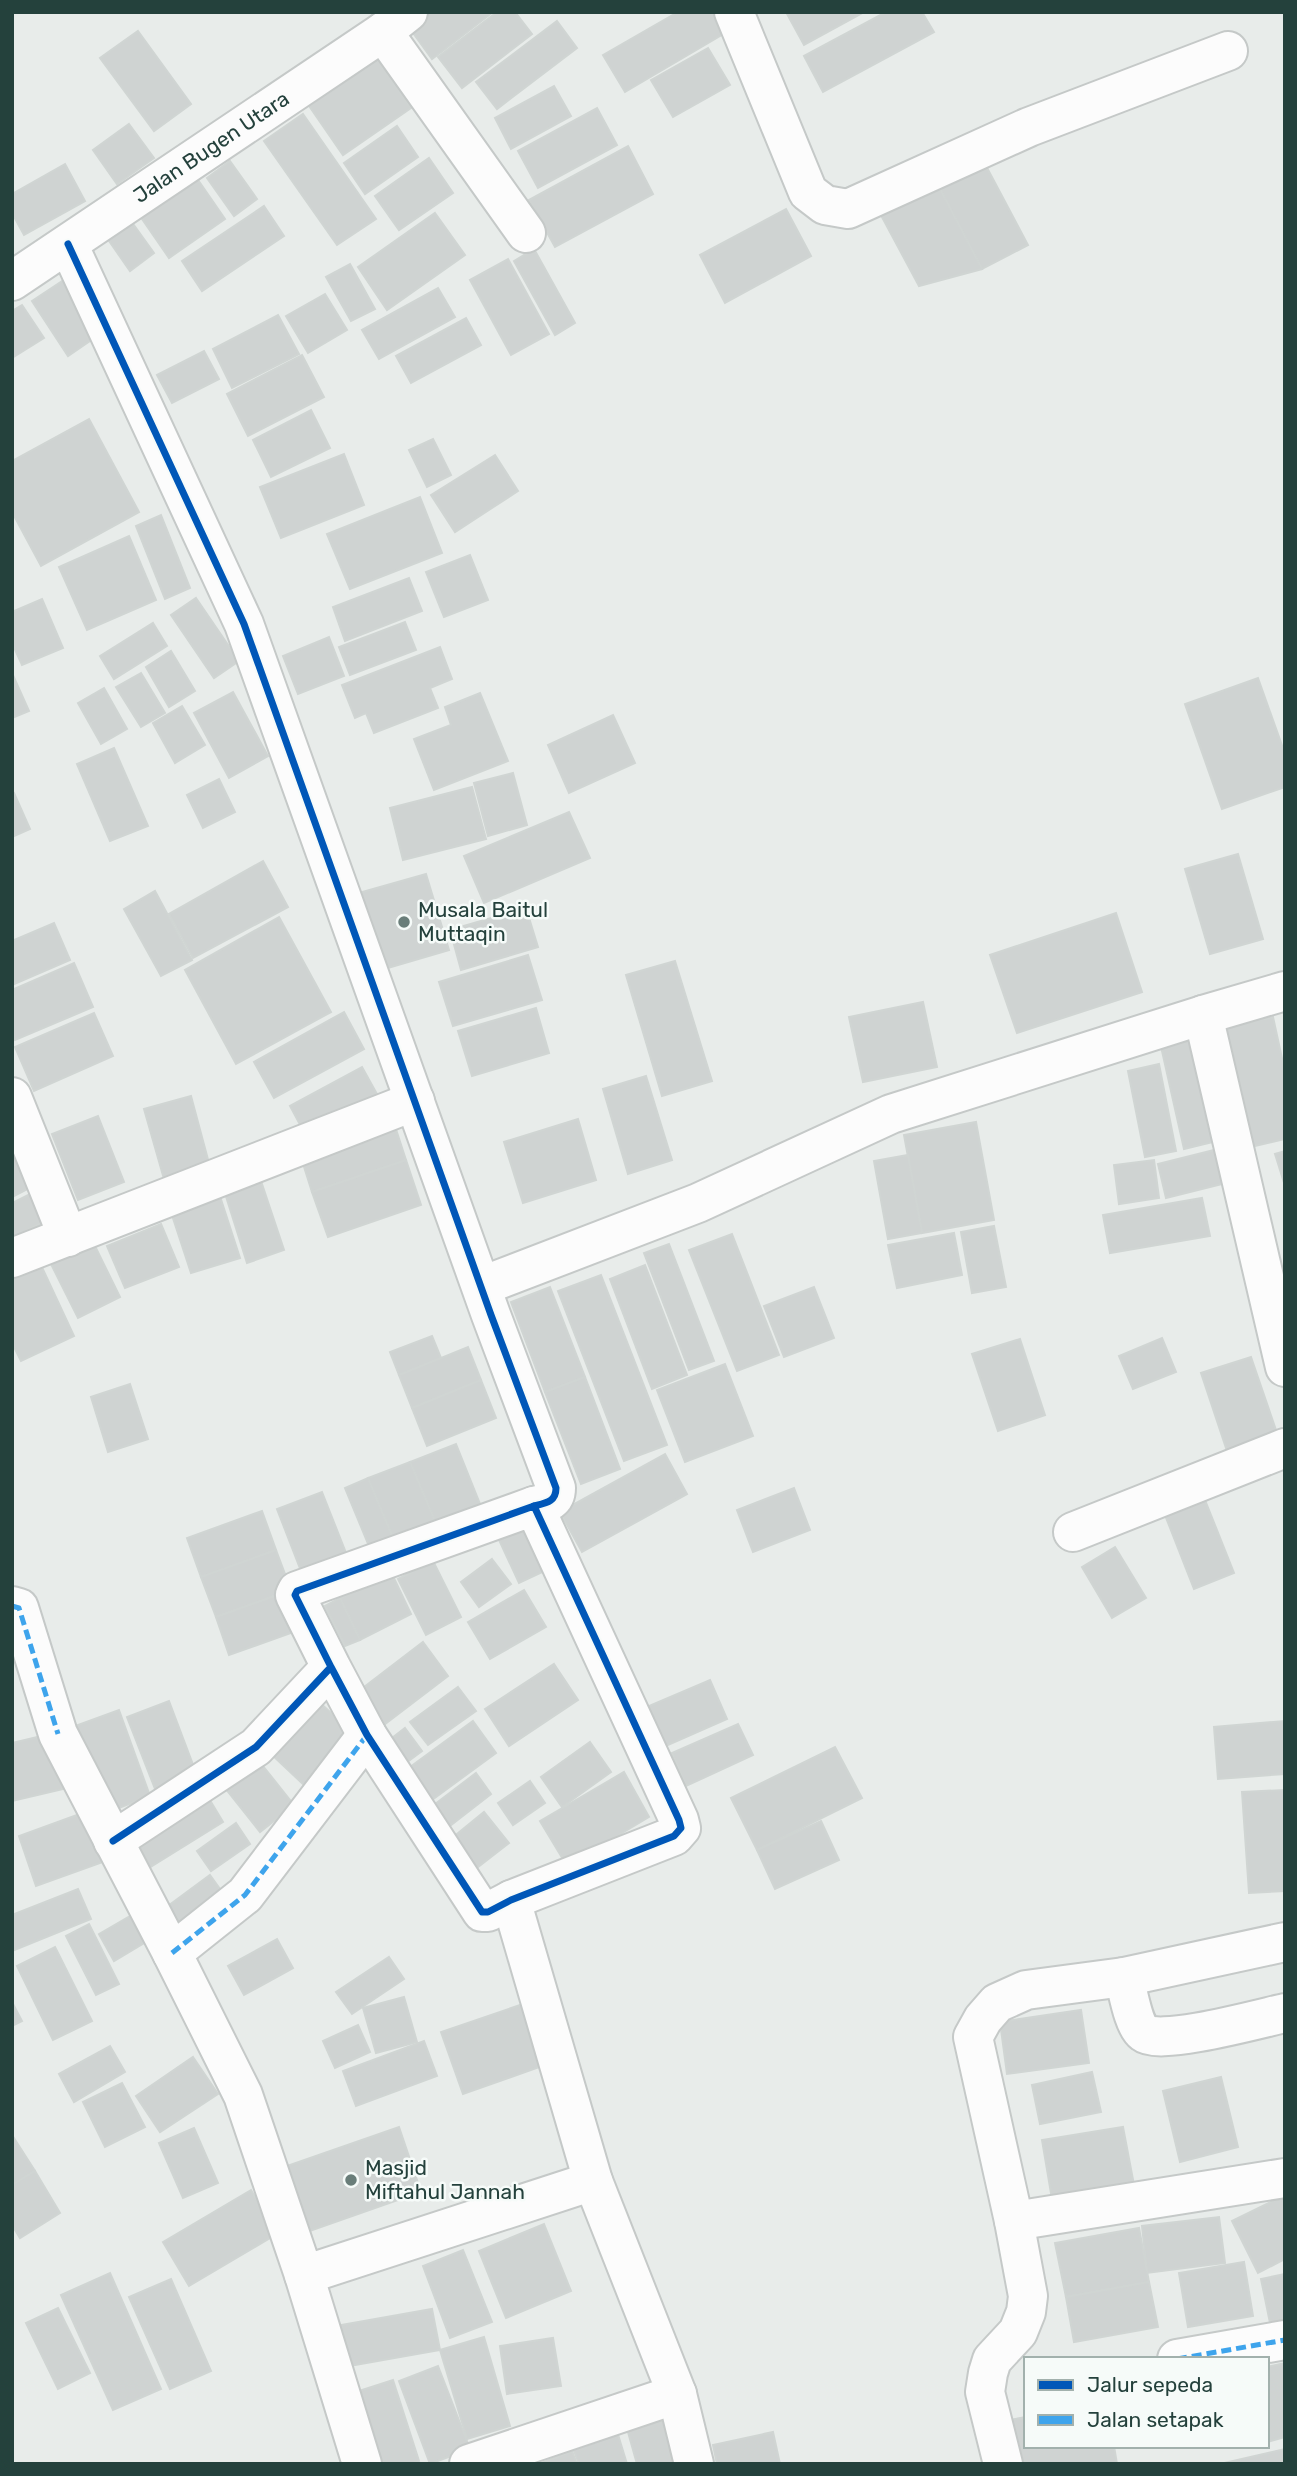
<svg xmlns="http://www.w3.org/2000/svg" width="1297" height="2476" font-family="Rubik,sans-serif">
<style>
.building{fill:#cfd3d2;stroke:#d0d5d3;stroke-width:2}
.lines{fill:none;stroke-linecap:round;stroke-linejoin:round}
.minor-casing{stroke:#c5c9c8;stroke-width:42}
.minor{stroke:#fcfcfc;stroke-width:38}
.quiet{stroke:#3ea4ec;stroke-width:5;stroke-dasharray:10 5;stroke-linecap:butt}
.cycleway-casing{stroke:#f6fbf9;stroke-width:11}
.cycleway{stroke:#0057b8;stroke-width:7}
.poi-dot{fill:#697d79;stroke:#f6fbf9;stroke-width:2.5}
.labels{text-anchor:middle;stroke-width:5;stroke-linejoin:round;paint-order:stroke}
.street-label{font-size:21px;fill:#24413c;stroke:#f6fbf9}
.poi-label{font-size:21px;fill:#24413c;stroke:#f6fbf9;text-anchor:start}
</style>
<rect width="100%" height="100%" fill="#e8ecea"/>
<g class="building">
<polygon points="426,12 493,12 432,59 408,26"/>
<polygon points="497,12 515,12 532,34 462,88 438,57"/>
<polygon points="678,12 722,12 732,29 625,92 603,55"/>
<polygon points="786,12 864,12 804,45"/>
<polygon points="886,12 922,12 934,32 823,92 804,56"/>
<polygon points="557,21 577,48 497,109 476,82"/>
<polygon points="138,31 191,104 154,131 100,58"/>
<polygon points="708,48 730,85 673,117 651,80"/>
<polygon points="373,53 411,108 343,155 305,100"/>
<polygon points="554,86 571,116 511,149 495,118"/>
<polygon points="597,108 617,145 538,188 518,151"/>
<polygon points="303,114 376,219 337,245 264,141"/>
<polygon points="129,124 154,158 117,184 93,150"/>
<polygon points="397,126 418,157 365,194 344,163"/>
<polygon points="628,146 653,194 555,247 529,200"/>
<polygon points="429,158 453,193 399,230 375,196"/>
<polygon points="230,161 257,199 234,216 207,178"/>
<polygon points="65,164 85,201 24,235 12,213 12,194"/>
<polygon points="985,164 1028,245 982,269 940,189"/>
<polygon points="196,177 225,219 169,258 140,216"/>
<polygon points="940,189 982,269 919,286 876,206"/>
<polygon points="264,206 284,236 202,291 182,261"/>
<polygon points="786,209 811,256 725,303 700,255"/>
<polygon points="435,213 465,255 387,310 358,267"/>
<polygon points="131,221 154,253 130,271 107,238"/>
<polygon points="534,249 575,323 555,335 514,261"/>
<polygon points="508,259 549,334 511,355 470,280"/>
<polygon points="350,264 375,309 351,321 326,277"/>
<polygon points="67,278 103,332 68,356 32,301"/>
<polygon points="438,288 455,317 379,359 362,330"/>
<polygon points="325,294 347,330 308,353 286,316"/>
<polygon points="22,305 44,338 12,358 12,311"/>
<polygon points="278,315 299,354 232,388 213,349"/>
<polygon points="466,318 481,345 411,383 396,356"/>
<polygon points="204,351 219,379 172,403 157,375"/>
<polygon points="302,355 324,397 248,436 227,394"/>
<polygon points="311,410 330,448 271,477 253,440"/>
<polygon points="89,419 139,512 41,566 12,512 12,461"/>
<polygon points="433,439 451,475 427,487 409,450"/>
<polygon points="344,454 364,505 281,538 260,487"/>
<polygon points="495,455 518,491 455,532 431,495"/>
<polygon points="420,497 442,553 350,589 327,534"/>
<polygon points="161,515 190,588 165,599 136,526"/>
<polygon points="129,536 156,600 87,630 59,567"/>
<polygon points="470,555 488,600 444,617 426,572"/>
<polygon points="409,578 422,611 345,641 333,607"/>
<polygon points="196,598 239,661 214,678 171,615"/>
<polygon points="42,599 63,648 22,665 12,643 12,612"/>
<polygon points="405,622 416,650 350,675 339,647"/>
<polygon points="153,623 167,646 114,679 100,656"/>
<polygon points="329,637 344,676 298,694 283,656"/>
<polygon points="440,647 452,679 430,688 438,708 374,733 366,713 355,718 342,685"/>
<polygon points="171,651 195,691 169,707 146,667"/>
<polygon points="12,673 29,711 12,718"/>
<polygon points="141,673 165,713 141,727 116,687"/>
<polygon points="1258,678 1285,754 1285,787 1222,809 1185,704"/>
<polygon points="104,688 127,729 101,744 78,703"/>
<polygon points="233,692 268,756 229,778 194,713"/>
<polygon points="480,693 508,761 434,790 414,739 451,725 445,707"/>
<polygon points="182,706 205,745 175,763 153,723"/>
<polygon points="613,715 635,763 569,793 548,745"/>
<polygon points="114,748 148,826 110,841 77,764"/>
<polygon points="513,773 527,825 488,836 474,783"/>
<polygon points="219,779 235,812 203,828 187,795"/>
<polygon points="472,787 486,839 403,860 390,808"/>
<polygon points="14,793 30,829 12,837 12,794"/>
<polygon points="569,812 590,858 484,903 464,856"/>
<polygon points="1238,854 1263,939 1210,954 1185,869"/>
<polygon points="263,861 288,907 193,958 169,914"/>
<polygon points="426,874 449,950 381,970 359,893"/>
<polygon points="155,891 192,960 161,976 124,909"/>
<polygon points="526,908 538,947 461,970 450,930"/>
<polygon points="1116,913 1142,992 1017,1033 990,955"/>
<polygon points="279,917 331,1012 236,1064 185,970"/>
<polygon points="54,923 70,960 12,985 12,941"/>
<polygon points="528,955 542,1000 453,1026 439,982"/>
<polygon points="675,961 712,1081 662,1096 626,975"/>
<polygon points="74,963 93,1007 15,1040 12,1034 12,990"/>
<polygon points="923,1002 937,1067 863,1082 849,1017"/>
<polygon points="536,1008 549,1053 472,1076 458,1031"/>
<polygon points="344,1012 364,1049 274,1098 254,1062"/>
<polygon points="94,1013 113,1056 34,1091 15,1047"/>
<polygon points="1273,1017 1285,1072 1285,1139 1242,1149 1216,1030"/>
<polygon points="1197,1033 1221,1140 1184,1149 1160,1042"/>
<polygon points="1159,1064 1176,1151 1145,1157 1128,1071"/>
<polygon points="362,1067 377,1094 305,1134 290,1106"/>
<polygon points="646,1076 672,1160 628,1174 603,1089"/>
<polygon points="191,1096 210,1167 164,1179 144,1109"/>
<polygon points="98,1116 124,1182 78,1200 52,1134"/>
<polygon points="578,1119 596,1180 523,1203 504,1142"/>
<polygon points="393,1120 406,1160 312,1192 299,1151"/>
<polygon points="976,1122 994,1220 922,1233 904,1135"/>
<polygon points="12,1144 35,1185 12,1197"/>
<polygon points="1222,1148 1230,1182 1166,1198 1158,1164"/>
<polygon points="1285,1151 1285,1186 1275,1154"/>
<polygon points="908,1155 922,1233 888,1239 874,1161"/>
<polygon points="406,1160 421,1205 328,1237 312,1192"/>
<polygon points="1154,1160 1159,1198 1119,1204 1114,1165"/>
<polygon points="259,1175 284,1250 247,1263 223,1187"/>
<polygon points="217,1187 240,1258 191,1273 168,1203"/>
<polygon points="30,1194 44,1222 12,1238 12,1203"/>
<polygon points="1202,1198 1210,1236 1110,1253 1103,1215"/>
<polygon points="161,1224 179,1267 125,1288 107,1246"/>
<polygon points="994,1226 1006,1287 972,1293 961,1232"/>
<polygon points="954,1233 962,1275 897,1288 888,1245"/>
<polygon points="732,1234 779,1355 737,1371 689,1250"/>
<polygon points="92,1240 120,1297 78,1318 50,1262"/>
<polygon points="669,1244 714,1361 689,1370 644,1253"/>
<polygon points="40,1263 74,1336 21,1361 12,1343 12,1276"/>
<polygon points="645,1265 687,1375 652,1389 610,1279"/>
<polygon points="601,1275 667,1445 624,1461 558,1291"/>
<polygon points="550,1287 585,1377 545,1392 511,1302"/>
<polygon points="814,1287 834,1338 784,1357 764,1306"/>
<polygon points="432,1336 441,1358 399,1375 390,1352"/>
<polygon points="1162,1338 1176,1372 1133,1389 1119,1356"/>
<polygon points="1020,1339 1045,1415 998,1431 972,1354"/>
<polygon points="468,1347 481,1380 412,1408 399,1375"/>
<polygon points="1251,1357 1278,1436 1228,1454 1201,1373"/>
<polygon points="725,1364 753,1436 685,1462 657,1390"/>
<polygon points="585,1377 620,1469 581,1484 545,1392"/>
<polygon points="481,1380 496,1418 427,1446 412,1408"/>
<polygon points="130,1384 148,1439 108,1452 91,1397"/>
<polygon points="456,1444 482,1509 437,1526 410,1462"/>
<polygon points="665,1454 687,1494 582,1552 560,1512"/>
<polygon points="410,1462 437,1526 395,1543 368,1478"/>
<polygon points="368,1478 395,1543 371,1551 345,1488"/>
<polygon points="794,1488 810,1530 753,1552 737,1510"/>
<polygon points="322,1492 346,1553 301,1571 277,1509"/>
<polygon points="1205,1500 1234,1573 1194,1589 1165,1515"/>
<polygon points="262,1511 276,1550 201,1577 187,1538"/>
<polygon points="528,1514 553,1567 519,1583 494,1529"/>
<polygon points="1115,1547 1146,1598 1112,1618 1082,1567"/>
<polygon points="276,1550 291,1590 216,1617 201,1577"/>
<polygon points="492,1559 511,1584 479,1607 461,1582"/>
<polygon points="433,1561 461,1617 426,1635 398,1579"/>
<polygon points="392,1574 411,1614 360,1640 340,1598"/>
<polygon points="291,1590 305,1628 229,1655 216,1617"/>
<polygon points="524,1590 546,1627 490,1659 468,1622"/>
<polygon points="340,1598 360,1640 345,1646 325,1606"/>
<polygon points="423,1642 448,1676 385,1724 359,1691"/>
<polygon points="554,1664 578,1700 509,1746 485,1709"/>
<polygon points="710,1680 727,1719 659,1749 642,1709"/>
<polygon points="458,1687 476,1711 428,1745 410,1722"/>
<polygon points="169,1701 198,1778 157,1794 127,1717"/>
<polygon points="318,1701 352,1732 304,1785 271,1754"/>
<polygon points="119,1710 150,1796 106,1813 75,1726"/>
<polygon points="473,1721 496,1753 425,1805 402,1773"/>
<polygon points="1285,1721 1285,1774 1218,1779 1214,1727"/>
<polygon points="738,1724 753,1755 686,1786 672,1753"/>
<polygon points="405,1728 422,1751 399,1768 383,1745"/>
<polygon points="50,1734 63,1789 12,1801 12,1743"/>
<polygon points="590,1742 611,1772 562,1807 541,1777"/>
<polygon points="835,1747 862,1798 757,1850 731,1798"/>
<polygon points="255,1756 294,1805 260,1832 221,1783"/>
<polygon points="624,1772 649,1817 567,1866 540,1821"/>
<polygon points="476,1773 491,1794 442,1832 426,1811"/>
<polygon points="530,1781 545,1803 513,1825 498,1803"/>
<polygon points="1285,1790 1285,1891 1249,1893 1242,1792"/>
<polygon points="208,1797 223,1822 139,1874 124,1849"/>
<polygon points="85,1812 103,1862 36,1886 19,1836"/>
<polygon points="484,1812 509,1843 469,1874 446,1843"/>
<polygon points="821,1821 839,1860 775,1889 757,1850"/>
<polygon points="236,1823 250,1844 211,1871 197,1851"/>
<polygon points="210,1875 225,1896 183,1927 168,1906"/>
<polygon points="78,1889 91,1919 12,1951 12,1915"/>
<polygon points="130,1916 146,1942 114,1961 99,1934"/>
<polygon points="89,1924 119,1984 96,1995 66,1936"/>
<polygon points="277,1939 293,1968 244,1995 228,1966"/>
<polygon points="55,1947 92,2021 53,2040 17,1966"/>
<polygon points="389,1957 404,1979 352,2014 336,1992"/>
<polygon points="404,1997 417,2042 376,2053 363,2008"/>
<polygon points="12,2002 22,2021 12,2026"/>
<polygon points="526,2003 548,2064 463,2094 441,2032"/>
<polygon points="1081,2010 1089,2063 1007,2074 1000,2022"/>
<polygon points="358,2025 370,2052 335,2068 323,2041"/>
<polygon points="424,2041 437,2076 356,2106 343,2071"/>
<polygon points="110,2046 125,2072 74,2102 59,2074"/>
<polygon points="193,2057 218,2094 160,2132 136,2096"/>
<polygon points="1092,2072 1101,2112 1040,2124 1032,2085"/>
<polygon points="1221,2077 1238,2147 1180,2162 1163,2091"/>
<polygon points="122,2083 145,2127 105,2147 83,2102"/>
<polygon points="399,2127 421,2192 304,2233 281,2168"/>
<polygon points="1123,2127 1134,2185 1052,2199 1042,2140"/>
<polygon points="194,2128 218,2183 183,2198 159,2143"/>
<polygon points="12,2135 35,2171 12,2185"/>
<polygon points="35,2171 60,2213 20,2238 12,2225 12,2185"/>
<polygon points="251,2190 277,2234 189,2286 163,2242"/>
<polygon points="1285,2195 1285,2259 1258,2273 1232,2221"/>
<polygon points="1219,2217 1225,2263 1147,2273 1142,2226"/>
<polygon points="544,2224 571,2291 506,2318 479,2251"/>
<polygon points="1139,2228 1149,2282 1066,2297 1055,2243"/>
<polygon points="463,2250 492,2322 450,2338 423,2266"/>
<polygon points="1244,2262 1253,2316 1188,2327 1179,2273"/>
<polygon points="110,2273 161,2389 113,2410 61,2295"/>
<polygon points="1285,2274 1285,2321 1270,2323 1261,2279"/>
<polygon points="171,2279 211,2371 170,2389 129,2297"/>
<polygon points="1149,2282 1158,2327 1074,2342 1066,2297"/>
<polygon points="58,2308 90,2373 58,2389 26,2323"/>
<polygon points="432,2309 440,2350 349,2366 341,2325"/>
<polygon points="484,2337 510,2426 467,2439 440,2350"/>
<polygon points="553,2338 561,2386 507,2394 500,2346"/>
<polygon points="1285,2363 1285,2437 1267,2442 1267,2367"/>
<polygon points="438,2366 470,2449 430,2464 399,2381"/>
<polygon points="393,2380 419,2461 411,2464 375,2464 353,2393"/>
<polygon points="666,2414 679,2464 637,2464 626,2425"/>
<polygon points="1026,2417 1026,2446 1114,2446 1117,2464 1018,2464 1009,2420"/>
<polygon points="616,2428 627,2464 579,2464 571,2443"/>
<polygon points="773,2432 780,2464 717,2464 713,2445"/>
<polygon points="1285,2449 1285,2464 1220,2464"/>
<polygon points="572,2451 577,2464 539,2464"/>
</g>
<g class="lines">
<g class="minor-casing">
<g id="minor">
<polyline points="734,12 808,192 825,205 848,209 1029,127 1228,51"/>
<polyline points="383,32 526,233"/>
<path d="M68 244 244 624 491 1315 556 1488C556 1502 546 1503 534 1506"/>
<path id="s1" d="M12 281 383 32 408 12"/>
<polyline points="1203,1015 1285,1367"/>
<polyline points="12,1097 68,1237"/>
<polyline points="12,1258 415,1101"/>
<polyline points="482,1286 698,1203 891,1114 1203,1015 1285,991"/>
<polyline points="1073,1532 1285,1448"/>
<polyline points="12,1606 19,1608 58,1734 172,1953 243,2095 304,2275 362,2464"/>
<polyline points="113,1841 256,1747 331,1667 295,1595 297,1591 534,1506 679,1820 681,1828 674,1836 511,1900 488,1912 482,1912 367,1735 331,1667"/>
<polyline points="511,1900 593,2181 677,2394 694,2464"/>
<polyline points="172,1953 245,1895 367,1735"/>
<path d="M1124 1977C1128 1991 1133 2025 1144 2033 1160 2046 1262 2018 1285 2013"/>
<polyline points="1014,2221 1285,2178"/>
<polyline points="304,2275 593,2181"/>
<polyline points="1177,2359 1285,2340"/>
<polyline points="469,2464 677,2394"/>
<polyline points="1003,2464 985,2392 988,2373 992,2360 1018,2332 1026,2312 1028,2296 1014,2221 973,2037 983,2019 997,2003 1026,1990 1124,1977 1285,1942"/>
</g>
</g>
<use href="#minor" class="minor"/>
<g class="quiet">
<polyline points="12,1606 19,1608 58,1734"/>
<polyline points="172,1953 245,1895 367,1735"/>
<polyline points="1177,2359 1285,2340"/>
</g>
<g class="cycleway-casing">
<g id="cycleway">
<path d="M68 244 244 624 491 1315 556 1488C556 1502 546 1503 534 1506"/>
<polyline points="113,1841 256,1747 331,1667 295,1595 297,1591 534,1506 679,1820 681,1828 674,1836 511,1900 488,1912 482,1912 367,1735 331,1667"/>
</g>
</g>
<use href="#cycleway" class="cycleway"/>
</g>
<g class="poi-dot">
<circle cx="404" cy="922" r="7"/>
<circle cx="351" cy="2180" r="7"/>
</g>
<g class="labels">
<g class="street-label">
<text dy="7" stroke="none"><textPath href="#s1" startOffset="240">Jalan Bugen Utara</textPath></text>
</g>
<g class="poi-label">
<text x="418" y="917">Musala Baitul<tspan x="418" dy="24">Muttaqin</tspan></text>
<text x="365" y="2175">Masjid<tspan x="365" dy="24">Miftahul Jannah</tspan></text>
</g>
</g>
<rect width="1297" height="2476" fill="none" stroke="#24413c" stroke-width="28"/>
<rect x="1024" y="2357" width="245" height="91" fill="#f6fbf9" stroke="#a2b1ad" stroke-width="2"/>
<rect x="1038" y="2380" width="35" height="10" fill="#0057b8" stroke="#a2b1ad" stroke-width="2"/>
<text x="1087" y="2392" font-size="21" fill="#24413c">Jalur sepeda</text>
<rect x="1038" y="2415" width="35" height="10" fill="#3ea4ec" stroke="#a2b1ad" stroke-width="2"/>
<text x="1087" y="2427" font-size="21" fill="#24413c">Jalan setapak</text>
</svg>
